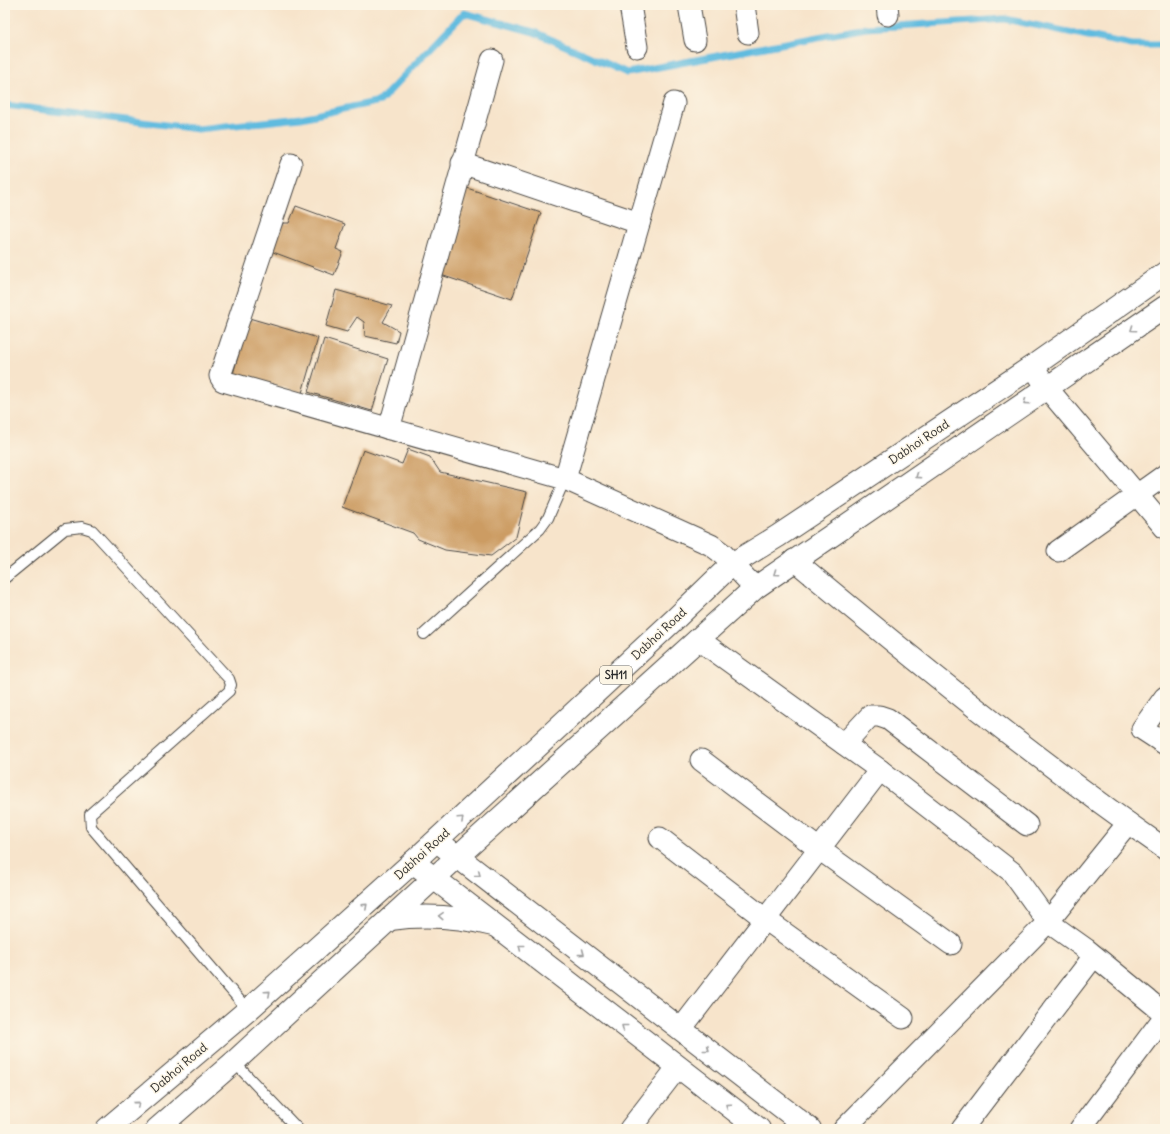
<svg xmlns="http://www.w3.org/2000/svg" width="1170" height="1134" font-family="Delius,sans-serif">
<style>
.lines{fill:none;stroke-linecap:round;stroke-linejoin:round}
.stream{stroke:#61bbdf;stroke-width:7}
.building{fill:#cc9c63}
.lane-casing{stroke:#4a4743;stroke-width:12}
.street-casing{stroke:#4a4743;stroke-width:23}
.secondary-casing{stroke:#4a4743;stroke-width:24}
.primary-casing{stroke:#4a4743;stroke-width:24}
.lane{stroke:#fff;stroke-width:10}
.street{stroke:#fff;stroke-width:21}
.secondary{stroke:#fff;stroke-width:22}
.primary{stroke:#fff;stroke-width:22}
.oneway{stroke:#a0a0a0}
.labels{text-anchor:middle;stroke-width:3;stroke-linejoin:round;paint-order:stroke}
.shield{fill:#fcf5e5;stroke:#6a6863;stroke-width:1}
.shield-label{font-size:11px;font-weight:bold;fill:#2b2b2b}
.street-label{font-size:12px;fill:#2b2b2b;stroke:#fcf5e5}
</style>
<rect width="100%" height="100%" fill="#fcf5e5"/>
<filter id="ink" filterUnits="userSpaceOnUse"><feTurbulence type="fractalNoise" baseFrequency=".025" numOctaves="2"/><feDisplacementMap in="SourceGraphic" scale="8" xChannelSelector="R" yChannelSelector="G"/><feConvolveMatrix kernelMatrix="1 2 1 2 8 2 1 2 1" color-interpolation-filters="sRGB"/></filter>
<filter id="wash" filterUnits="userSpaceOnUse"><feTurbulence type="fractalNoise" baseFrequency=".012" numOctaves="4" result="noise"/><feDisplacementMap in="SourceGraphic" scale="16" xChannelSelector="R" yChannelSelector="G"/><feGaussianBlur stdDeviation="0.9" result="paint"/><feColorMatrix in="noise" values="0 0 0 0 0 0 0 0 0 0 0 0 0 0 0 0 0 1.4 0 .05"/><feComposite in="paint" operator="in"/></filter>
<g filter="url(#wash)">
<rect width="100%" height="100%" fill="#f7e4cb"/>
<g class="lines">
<polyline class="stream" points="5,105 198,129 301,118 380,101 464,13 534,32 627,73 866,28 1005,19 1132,45 1165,45"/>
</g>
<g id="blocks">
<g class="building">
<polygon points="467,188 541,213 512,299 438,274"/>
<polygon points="296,206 345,224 336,249 343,252 334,275 273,252 273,243 283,223 289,223"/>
<polygon points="336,290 392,306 383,322 399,331 396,343 365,336 364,322 357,317 347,332 326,326"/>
<polygon points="249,318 318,338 302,393 233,374"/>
<polygon points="324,339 388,359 372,411 308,392"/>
<polygon points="408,449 430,457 440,472 527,492 516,537 491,556 445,550 418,539 413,533 342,507 363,450 402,464"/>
</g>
</g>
</g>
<g filter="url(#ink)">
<use href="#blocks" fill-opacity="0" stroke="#4a4743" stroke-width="1"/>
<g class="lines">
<g class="lane-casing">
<g id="lane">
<polyline points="5,578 65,529 82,527 92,530 229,679 231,685 229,691 90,814 91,827 248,1010"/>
<polyline points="424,634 540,529 548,518 565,479"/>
<polyline points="234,1062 298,1129"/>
</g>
</g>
<g class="street-casing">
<g id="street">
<polyline points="630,5 637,47"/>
<polyline points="689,5 695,40"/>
<polyline points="744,5 748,33"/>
<polyline points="887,5 888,15"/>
<polyline points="674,103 565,479 711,545 723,554 755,588"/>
<polyline points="462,163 639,223"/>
<polyline points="291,164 220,376 223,381 565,479"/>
<polyline points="1033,366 1047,388 1165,528"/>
<polyline points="389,429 492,60"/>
<polyline points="1058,551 1165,475"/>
<path d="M794 560C915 661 1036 759 1165 849"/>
<polyline points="698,639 880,770 1012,872 1048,922 1086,949 1165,1014"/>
<polyline points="1165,697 1142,729 1165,744"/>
<polyline points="844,744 870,716 879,716 888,719 1027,825"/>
<polyline points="701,760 819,849 951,944"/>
<polyline points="660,838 765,919 903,1018"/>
<polyline points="681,1029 880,770"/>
<polyline points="630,1129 677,1068"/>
<polyline points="844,1129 1048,922 1128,823"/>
<polyline points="962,1129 1094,956"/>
<polyline points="1080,1129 1165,1016"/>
</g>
</g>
<g class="secondary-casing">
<g id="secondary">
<polyline points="437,841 810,1129"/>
<polyline points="413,862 759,1129"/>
</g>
</g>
<g class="primary-casing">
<g id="primary">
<path d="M390 919C426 914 458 916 493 925"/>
<polyline points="107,1129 248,1010 413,862 675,619 732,564 778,536 1033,366 1165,273"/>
<polyline points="157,1129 234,1062 457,857 755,588 1165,307"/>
</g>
</g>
<use href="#lane" class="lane"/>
<use href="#street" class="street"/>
<use href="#secondary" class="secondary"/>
<use href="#primary" class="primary"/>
</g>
<defs><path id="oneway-chevron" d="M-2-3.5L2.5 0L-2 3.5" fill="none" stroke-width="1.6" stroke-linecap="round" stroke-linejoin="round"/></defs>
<g class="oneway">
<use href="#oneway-chevron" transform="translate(1133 329) rotate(145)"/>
<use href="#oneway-chevron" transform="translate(1026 402) rotate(146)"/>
<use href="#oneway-chevron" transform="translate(918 476) rotate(146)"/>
<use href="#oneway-chevron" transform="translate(776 573) rotate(145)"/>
<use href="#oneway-chevron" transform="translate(461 819) rotate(-43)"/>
<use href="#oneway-chevron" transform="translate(478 874) rotate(37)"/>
<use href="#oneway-chevron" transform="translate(365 906) rotate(-42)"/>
<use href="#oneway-chevron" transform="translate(441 916) rotate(-177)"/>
<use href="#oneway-chevron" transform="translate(521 947) rotate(-142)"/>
<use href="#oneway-chevron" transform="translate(582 953) rotate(37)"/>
<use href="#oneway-chevron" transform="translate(268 993) rotate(-42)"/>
<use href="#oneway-chevron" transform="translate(624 1027) rotate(-142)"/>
<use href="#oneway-chevron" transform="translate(707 1049) rotate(38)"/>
<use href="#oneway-chevron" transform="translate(137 1104) rotate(-40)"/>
<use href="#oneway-chevron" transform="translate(728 1106) rotate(-143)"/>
</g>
</g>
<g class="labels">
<rect class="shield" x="600" y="666" width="32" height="18" rx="3"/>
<g class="shield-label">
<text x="616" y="679">SH11</text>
</g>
<g class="street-label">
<text transform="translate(919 442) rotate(-34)" y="4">Dabhoi Road</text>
<text transform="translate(659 634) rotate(-43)" y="4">Dabhoi Road</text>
<text transform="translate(422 854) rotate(-42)" y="4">Dabhoi Road</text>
<text transform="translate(179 1068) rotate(-40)" y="4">Dabhoi Road</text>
</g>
</g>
<rect width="1170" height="1134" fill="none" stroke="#fcf5e5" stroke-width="20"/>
</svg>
